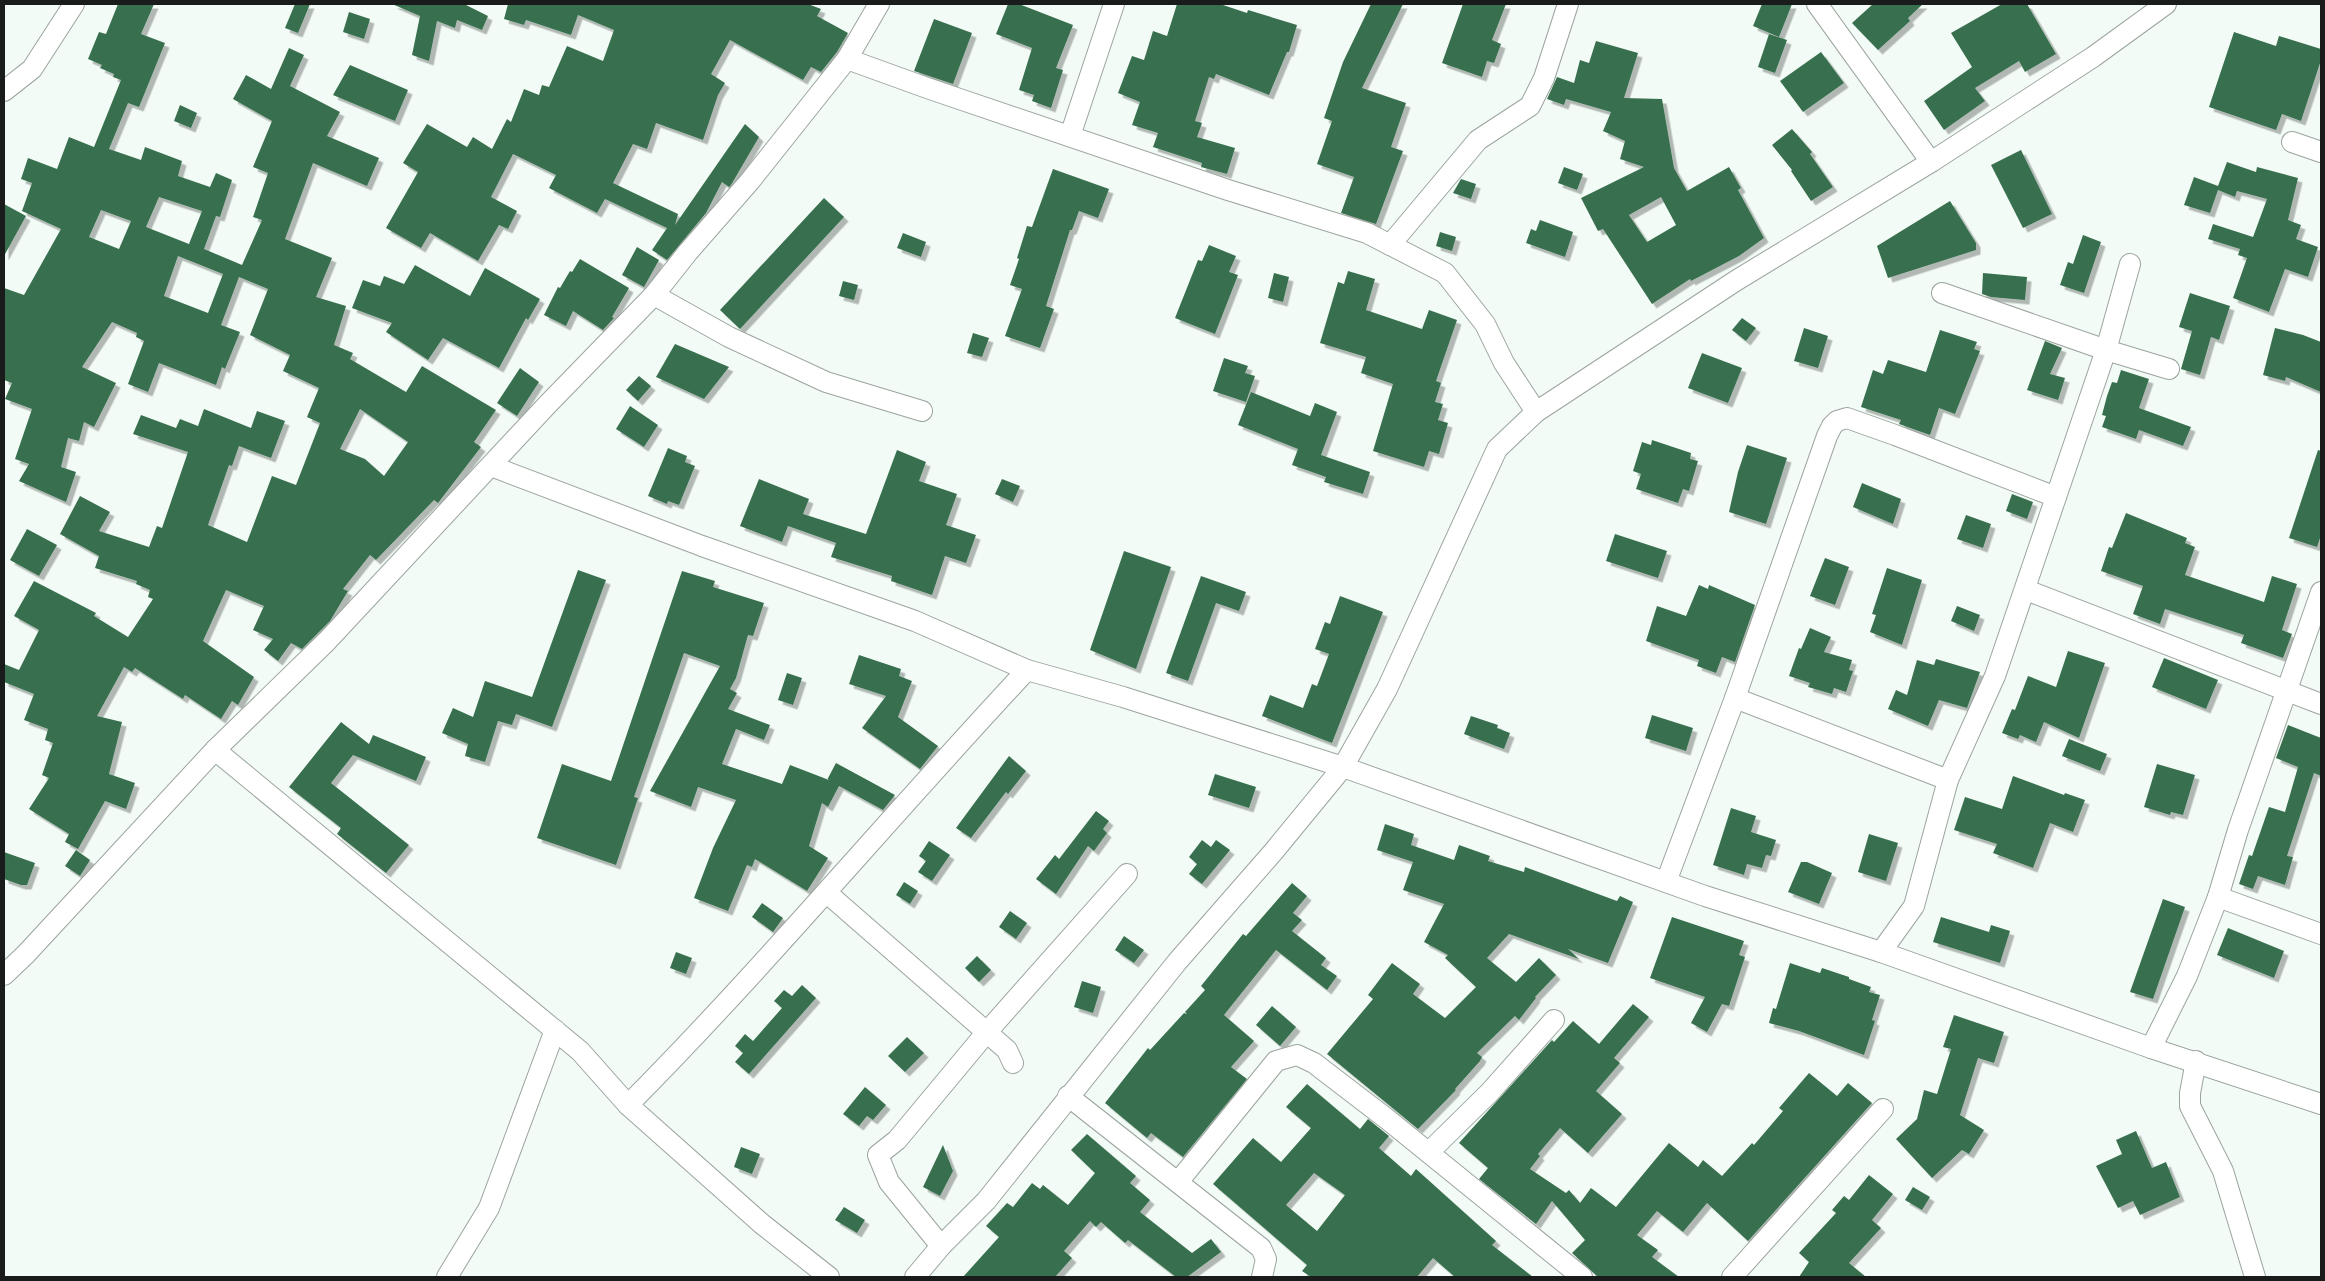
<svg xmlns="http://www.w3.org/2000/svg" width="2325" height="1281" font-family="Raleway,sans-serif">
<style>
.building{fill:#39704f;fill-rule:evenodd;filter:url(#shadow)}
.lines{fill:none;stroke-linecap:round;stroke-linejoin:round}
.street-casing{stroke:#9ca49e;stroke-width:22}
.street{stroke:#fff;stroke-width:20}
</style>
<defs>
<filter id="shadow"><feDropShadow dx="4.5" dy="4.5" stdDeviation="0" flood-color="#0004"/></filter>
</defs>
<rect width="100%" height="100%" fill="#f2fbf5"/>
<g class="building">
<path d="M118 4H154L141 34 165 43 139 107 128 103 109 149 141 160 145 147 182 161 178 176 210 187 216 173 232 180 220 217 216 216 204 249 242 265 262 220 253 217 268 173 253 167 272 121 233 99 246 75 271 89 289 48 304 55 290 86 340 112 327 136 379 158 367 186 313 163 285 239 332 258 316 297 346 306 334 345 353 353 350 359 406 392 422 366 496 410 474 442 481 447 438 503 434 500 376 560 370 555 343 589 348 591 330 621 302 649 291 643 278 661 264 650 273 639 253 630 264 606 226 590 203 641 254 677 238 705 232 701 221 719 185 695 183 699 135 668 132 672 124 667 97 716 122 722 109 774 135 783 126 809 105 801 78 849 65 842 69 834 29 809 49 778 42 775 53 743 45 740 48 729 24 720 34 694 4 682V664L19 670 39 630 14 616 34 581 96 613 94 616 128 637 153 599 148 597 150 590 136 584 137 581 95 568 99 556 60 534 80 496 110 512 99 531 149 547 157 526 162 528 188 452 133 434 141 415 176 428 180 419 198 426 204 409 251 428 257 411 285 421 271 458 239 446 232 466 229 465 208 525 247 542 272 476 296 485 320 423 307 417 319 388 283 371 290 355 250 335 268 289 239 277 221 325 240 332 225 369 222 367 216 385 159 363 148 392 128 384 144 341 136 337 137 333 112 322 82 367 116 383 94 427 84 422 79 441 68 438 61 467 76 472 66 502 19 481 29 464 15 459 32 409 5 399 12 383 4 380V288L24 295 61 229 22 211 32 183 21 179 28 158 57 169 69 137 94 147 121 80 113 77 114 74 100 68 102 65 88 59 99 32 106 34ZM159 197 202 211 189 244 146 227ZM101 210 131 221 119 249 89 237ZM178 256 223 274 208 313 164 296ZM360 409 408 442 384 476 365 459 340 449Z"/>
<polygon points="295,4 310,4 298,33 285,28"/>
<polygon points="392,4 464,4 488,16 482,30 457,20 455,28 437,21 429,61 412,55 420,16"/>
<polygon points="508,4 808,4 821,9 817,16 848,33 837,52 821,72 811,67 803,80 730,40 711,74 725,83 718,95 703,140 656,123 647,149 633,144 613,183 678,214 675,225 745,124 759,137 731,185 729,187 722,182 706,213 667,260 652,250 667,228 605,199 597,213 549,188 556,175 513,154 491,197 517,211 508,229 499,225 478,261 430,233 421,248 386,228 418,172 403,163 427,124 467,147 473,137 492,149 507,119 511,122 524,89 539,95 542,85 549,87 567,46 603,61 614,30 578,15 571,35 526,20 524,25 504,19"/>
<polygon points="1008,4 1019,4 1073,25 1056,68 1063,70 1051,108 1032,101 1034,95 1019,90 1032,48 996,34"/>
<polygon points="1177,4 1220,4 1247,13 1248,10 1297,25 1289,52 1287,52 1269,95 1216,74 1214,79 1209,77 1195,121 1202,123 1197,137 1235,148 1227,174 1201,167 1202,163 1153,147 1158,133 1132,125 1140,102 1118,93 1132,56 1144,60 1153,31 1167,36"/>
<polygon points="1371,4 1403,4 1362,88 1406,103 1391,147 1403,151 1376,224 1341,213 1354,177 1317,164 1332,121 1324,118 1343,62"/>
<polygon points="1463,4 1506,4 1492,40 1501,44 1494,63 1487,61 1482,77 1442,63"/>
<polygon points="1762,4 1792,4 1779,37 1753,26"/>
<polygon points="1873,4 1923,4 1908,18 1910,21 1878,50 1852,23"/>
<polygon points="2002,4 2027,4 2056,54 2025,72 2019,61 1975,88 1985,101 1944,130 1924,101 1972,67 1951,33"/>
<polygon points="349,12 370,19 364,39 343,32"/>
<polygon points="934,19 972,33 953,84 914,71"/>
<polygon points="2234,32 2276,46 2279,36 2321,49 2321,60 2301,121 2282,114 2276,130 2209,107"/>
<polygon points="1769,34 1787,40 1775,73 1758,67"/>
<path d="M1596 41 1638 53 1624 98 1662 99 1674 168 1687 191 1729 167 1741 188 1738 190 1764 238 1739 256 1691 281 1690 279 1652 304 1603 229 1598 231 1581 198 1644 167 1620 159 1625 141 1603 131 1611 112 1566 99 1564 105 1547 99 1557 77 1574 83 1580 60 1589 63ZM1661 197 1676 225 1647 242 1629 215Z"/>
<polygon points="1821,52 1844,83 1803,112 1780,81"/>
<polygon points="350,65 408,90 395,121 333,95"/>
<polygon points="180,105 197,113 191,128 174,121"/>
<polygon points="1792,129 1812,152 1810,154 1833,187 1811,201 1791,171 1792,170 1772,145"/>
<polygon points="2021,150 2052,214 2023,228 1991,165"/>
<polygon points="2227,162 2256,172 2257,167 2298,178 2288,220 2301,225 2296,239 2318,247 2308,277 2285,269 2269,312 2233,298 2247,258 2238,255 2240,249 2208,239 2213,224 2253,237 2267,199 2237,191 2235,197 2218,190 2210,213 2184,205 2194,177 2218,186"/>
<polygon points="1564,167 1583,174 1577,190 1558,183"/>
<polygon points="1053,169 1109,189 1098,218 1079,211 1072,230 1070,230 1046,306 1054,309 1040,348 1005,336 1022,289 1010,285 1019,259 1017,258 1027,226 1032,227"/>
<polygon points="1461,179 1476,184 1471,199 1453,193"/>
<polygon points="824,198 844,217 740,329 720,310"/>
<polygon points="1950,201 1976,243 1976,250 1888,278 1877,246"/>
<polygon points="4,204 26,216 4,256"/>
<polygon points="1540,220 1573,232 1565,257 1526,243 1531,229 1536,231"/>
<polygon points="1440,232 1456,237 1452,251 1436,246"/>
<polygon points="903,233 926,242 921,257 897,248"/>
<polygon points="2083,235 2101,242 2084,293 2060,285 2068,262 2073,264"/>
<polygon points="1209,245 1236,256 1229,272 1238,275 1215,334 1175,318 1198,260 1202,261"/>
<polygon points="637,247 659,260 644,287 622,275"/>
<polygon points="580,259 629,288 612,317 614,318 603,330 573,311 566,326 544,315 558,287 560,288 570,271 572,272"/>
<polygon points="415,265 470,296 485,268 540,299 528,320 526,318 499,368 443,338 428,360 386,332 392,323 352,308 363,280 380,286 384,276 404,284"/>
<polygon points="1348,271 1375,279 1366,310 1422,329 1429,310 1457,320 1436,381 1441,383 1435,402 1443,404 1438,420 1448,423 1439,454 1429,451 1424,467 1373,451 1393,384 1361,373 1366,357 1320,343 1338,282 1344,284"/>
<polygon points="1274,273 1289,277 1283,302 1268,298"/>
<polygon points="1983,273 2027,277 2025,300 1991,297 1982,294"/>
<polygon points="843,281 858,285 854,300 839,296"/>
<polygon points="2190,293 2230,306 2219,340 2211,337 2200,375 2181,369 2192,331 2179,327"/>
<polygon points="1742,318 1756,328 1746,341 1732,330"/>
<polygon points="1804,328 1828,336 1818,368 1794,361"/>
<polygon points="2275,328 2303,335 2321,342 2321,392 2286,377 2285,381 2263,375"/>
<polygon points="1940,330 1977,342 1974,349 1980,351 1955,414 1939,408 1930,435 1899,424 1901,420 1861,407 1873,370 1883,374 1888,360 1926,372"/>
<polygon points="973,333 989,338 982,357 967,353"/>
<polygon points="2045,341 2062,348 2050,374 2065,378 2058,400 2027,390"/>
<polygon points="675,344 729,367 704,399 656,377"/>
<polygon points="1702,353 1742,368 1728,403 1688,388"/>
<polygon points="1224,358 1248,366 1245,373 1255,376 1246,402 1213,391"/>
<polygon points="520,368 539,382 517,416 497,403"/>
<polygon points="2121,370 2149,379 2139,408 2191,427 2183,446 2139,430 2136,439 2102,427 2106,416 2102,415 2107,396 2112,382 2117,383"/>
<polygon points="639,376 651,386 638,401 626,390"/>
<polygon points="1251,392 1310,416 1315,403 1337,412 1321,455 1370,472 1363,494 1324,482 1326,477 1292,465 1298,449 1238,425"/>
<polygon points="630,406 658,425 644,447 616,429"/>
<polygon points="1652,440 1691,453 1690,459 1698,461 1689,491 1683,489 1678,503 1636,489 1641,474 1633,471 1642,442 1651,445"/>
<polygon points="1747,445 1787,458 1766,524 1729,512 1738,472"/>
<polygon points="668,448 687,456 685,462 695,466 679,505 668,501 667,504 648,496"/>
<polygon points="897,450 926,462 919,481 957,494 946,525 976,535 966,563 945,556 932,595 891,581 892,576 831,557 836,543 788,526 782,542 740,526 759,479 809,499 803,514 866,534"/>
<polygon points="2318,450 2321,451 2321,535 2317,547 2289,538"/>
<polygon points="1002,479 1020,486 1013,502 995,494"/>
<polygon points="1862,483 1901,499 1893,524 1853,507"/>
<polygon points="2012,494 2033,502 2027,519 2006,511"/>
<polygon points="2126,513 2187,538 2185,543 2195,547 2185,575 2264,602 2272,576 2297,584 2282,630 2292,634 2283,658 2241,643 2244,635 2165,609 2160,624 2133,614 2143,586 2101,571 2109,547 2112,548"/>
<polygon points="1966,515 1991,524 1983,548 1957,539"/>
<polygon points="27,529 57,545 39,576 10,560"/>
<polygon points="1615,534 1667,551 1658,578 1606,561"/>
<polygon points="1124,551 1171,567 1136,669 1090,650"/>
<polygon points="1825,558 1849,567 1835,605 1810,596"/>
<polygon points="1887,568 1922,580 1902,645 1870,632 1876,615 1872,614"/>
<polygon points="578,570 606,580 552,727 516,714 512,725 498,721 485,762 465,756 468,744 442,733 453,708 473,717 485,681 532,697"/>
<polygon points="682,571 715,581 713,587 764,603 753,636 748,635 736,678 730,689 737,693 728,709 770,725 764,740 736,729 722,764 782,784 790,765 829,780 827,780 836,763 895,795 883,810 839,786 828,807 822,803 809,846 828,858 807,891 755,859 752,867 747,865 728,911 694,898 713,848 736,800 698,787 691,807 650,791 720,666 684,653 634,797 638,798 616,865 537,838 562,764 611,781"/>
<polygon points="1201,576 1246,592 1239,611 1216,603 1188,681 1166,673"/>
<polygon points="1699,585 1708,589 1709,585 1755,605 1735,662 1722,657 1716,673 1697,666 1699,660 1646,641 1657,606 1686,616"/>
<polygon points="1340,596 1383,612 1332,743 1262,716 1270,695 1303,708 1312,684 1317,686 1329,654 1315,649 1325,622 1330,624"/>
<polygon points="1957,606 1980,615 1974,631 1951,621"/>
<polygon points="1810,628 1831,637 1824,652 1852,660 1849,670 1853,671 1846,692 1834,688 1832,694 1808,687 1810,683 1789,676 1799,648 1801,649"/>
<polygon points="2068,651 2105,663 2079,738 2044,722 2036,742 2020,735 2018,739 2002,733 2012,709 2015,710 2028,676 2056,687"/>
<polygon points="859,655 901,669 899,676 912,681 898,717 938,746 920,769 862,728 886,696 849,684"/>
<polygon points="2164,658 2218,680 2206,709 2152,687"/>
<polygon points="1936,659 1980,672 1967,708 1939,700 1928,726 1888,709 1896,690 1907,695 1917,660 1934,665"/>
<polygon points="787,673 802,678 793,705 778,700"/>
<polygon points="1652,715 1693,728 1686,751 1645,738"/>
<polygon points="1471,716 1498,725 1497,728 1510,733 1504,749 1464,734"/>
<polygon points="341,722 369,744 373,735 426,757 416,781 353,755 331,783 409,845 386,873 337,834 341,828 289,787"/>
<polygon points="2288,725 2321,738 2321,776 2314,773 2287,856 2293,857 2285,885 2258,876 2253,889 2239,884 2249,855 2252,856 2269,807 2285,812 2298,767 2276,758"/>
<polygon points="2069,739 2107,754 2100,771 2062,756"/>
<polygon points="1009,756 1026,771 1008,794 1006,792 971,838 956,828"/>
<polygon points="2157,764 2195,775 2183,815 2171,812 2170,815 2144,807"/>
<polygon points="1215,774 1256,787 1249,808 1208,795"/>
<polygon points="2013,776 2064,795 2065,793 2085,800 2073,832 2050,823 2033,868 1993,853 1997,844 1954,830 1965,797 2002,809"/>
<polygon points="1731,808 1756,816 1751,832 1776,840 1771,856 1766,855 1762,868 1747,864 1744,875 1713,865"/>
<polygon points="1096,811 1109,821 1103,829 1107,833 1094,851 1088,846 1056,894 1036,879 1055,855 1059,859"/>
<polygon points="1385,824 1414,834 1411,845 1454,860 1459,845 1490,856 1488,861 1524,872 1525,867 1617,901 1620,896 1633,902 1608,963 1568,949 1579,959 1509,934 1487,958 1516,982 1539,958 1556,975 1535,997 1536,998 1519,1020 1515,1016 1477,1053 1482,1057 1480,1061 1455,1089 1456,1090 1418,1129 1327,1054 1373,999 1368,995 1392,963 1420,984 1413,994 1445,1018 1476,987 1445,958 1448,955 1424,942 1444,904 1403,890 1413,862 1377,850"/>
<polygon points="1869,834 1898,843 1886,881 1858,872"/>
<polygon points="1202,840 1211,847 1216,840 1230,850 1202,884 1189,874 1197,864 1189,857"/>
<polygon points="929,841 950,855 932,881 918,872 926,861 919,856"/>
<polygon points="76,850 90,860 80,876 65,866"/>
<polygon points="4,852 35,863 27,885 21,885 4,879"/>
<polygon points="1801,862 1807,862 1832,873 1819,904 1788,892"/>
<polygon points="904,882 918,891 910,904 896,895"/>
<polygon points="1292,883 1307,896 1293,913 1302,920 1292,931 1326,958 1321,965 1337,976 1327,990 1276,950 1224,1015 1254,1041 1231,1067 1247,1079 1183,1157 1151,1133 1147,1138 1105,1103 1148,1048 1150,1050 1184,1013 1187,1014 1185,1012 1205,990 1201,986 1243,934 1246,936"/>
<polygon points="2163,899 2185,907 2153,999 2130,992"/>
<polygon points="762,903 783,918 773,932 752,917"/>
<polygon points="1010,911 1027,923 1016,939 999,927"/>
<polygon points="1672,917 1744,941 1739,955 1745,957 1729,1006 1722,1004 1707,1032 1691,1023 1705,997 1650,978"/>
<polygon points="1941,917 1989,932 1991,925 2010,931 2000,963 1933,942"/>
<polygon points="2228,928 2284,951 2274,978 2217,955"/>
<polygon points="1124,936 1144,950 1134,963 1115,950"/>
<polygon points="676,952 692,958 686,974 670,968"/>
<polygon points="977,956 991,970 979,982 965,968"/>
<polygon points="1790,963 1820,973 1822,968 1849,977 1849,979 1871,987 1869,992 1880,995 1872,1020 1875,1021 1864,1055 1799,1031 1769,1023 1773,1008 1776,1009"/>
<polygon points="1082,981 1101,987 1093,1013 1074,1007"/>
<polygon points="802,985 816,998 749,1074 735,1062 743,1053 735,1046 745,1034 753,1041 782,1008 774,1001 784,990 792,996"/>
<polygon points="1633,1004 1649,1017 1614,1058 1620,1063 1596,1091 1622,1114 1588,1153 1560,1128 1538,1154 1540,1156 1530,1169 1566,1193 1569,1190 1580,1203 1591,1188 1616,1207 1669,1143 1698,1167 1703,1160 1722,1176 1752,1143 1754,1145 1783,1111 1779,1108 1809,1073 1837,1096 1848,1083 1872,1103 1748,1241 1707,1203 1683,1232 1657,1211 1637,1235 1658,1250 1652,1257 1679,1277 1598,1277 1572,1253 1585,1240 1552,1201 1536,1224 1479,1179 1488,1168 1459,1143 1552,1040 1554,1042 1573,1021 1599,1044"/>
<polygon points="1272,1006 1296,1027 1280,1046 1256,1025"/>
<polygon points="1954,1015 2004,1032 1994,1063 1978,1058 1960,1115 1984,1130 1969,1154 1962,1150 1932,1178 1896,1139 1917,1119 1924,1090 1937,1094 1951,1049 1943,1047"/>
<polygon points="907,1037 924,1053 905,1072 888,1056"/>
<path d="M1307 1084 1360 1129 1368 1119 1389 1136 1379 1148 1411 1176 1416 1169 1496 1241 1492 1245 1533 1277H1455L1433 1258 1417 1277H1311L1302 1271 1307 1265 1213 1184 1253 1138 1281 1162 1311 1128 1286 1107ZM1314 1173 1345 1195 1317 1231 1286 1205Z"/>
<polygon points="865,1087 886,1105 873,1120 867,1116 859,1126 843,1114"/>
<polygon points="2136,1131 2152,1168 2166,1162 2180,1197 2140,1215 2133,1201 2118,1208 2096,1166 2122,1154 2116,1140"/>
<polygon points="1087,1134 1136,1176 1130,1183 1150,1200 1140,1212 1192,1253 1211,1239 1221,1252 1187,1277 1176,1277 1128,1240 1125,1243 1101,1222 1096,1227 1090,1221 1064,1251 1072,1258 1055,1277 963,1277 999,1237 986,1226 1007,1203 1013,1207 1032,1183 1040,1189 1043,1185 1068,1205 1095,1173 1071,1150"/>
<polygon points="943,1145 953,1171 940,1196 923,1187"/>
<polygon points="741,1147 760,1154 752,1174 734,1167"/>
<polygon points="1869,1175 1893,1194 1872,1220 1881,1228 1849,1263 1866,1277 1799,1277 1809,1262 1799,1253 1836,1213 1832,1210 1844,1196 1849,1200"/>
<polygon points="1913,1187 1930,1197 1922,1210 1905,1200"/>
<polygon points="844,1207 865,1220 857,1233 835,1220"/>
</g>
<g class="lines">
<g class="street-casing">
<g id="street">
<polyline points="1817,4 1931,162"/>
<polyline points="847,59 930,89 1228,190 1367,233 1445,273 1485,324 1504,363 1536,412"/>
<polyline points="4,91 32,69 74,4"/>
<polyline points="1070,136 1114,4"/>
<polyline points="2292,142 2321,152"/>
<polyline points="1390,245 1478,140 1530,106 1544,78 1568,4"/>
<polyline points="1942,293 2106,350 2169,369"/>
<polyline points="654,295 729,337 826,382 922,411"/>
<polyline points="491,466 702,546 915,621 1027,670 1123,697 1343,767 1705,896 1881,952 2151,1048 2321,1104"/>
<polyline points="2056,497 2106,350 2130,264"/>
<polyline points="2026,590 2321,704"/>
<polyline points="1735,698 1948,780"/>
<polyline points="215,750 580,1051 628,1105 762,1224 829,1277"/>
<polyline points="1666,882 1735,698 1827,436 1832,426 1837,421 1847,418 1895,435 2056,497 1995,676 1948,780 1914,906 1881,952"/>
<polyline points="827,893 1007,1050 1013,1063"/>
<polyline points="2218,897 2321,934"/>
<polyline points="4,975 26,954 215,750 327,641 547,405 654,295 688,252 750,181 847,59 879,4"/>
<polyline points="2151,1048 2187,976 2218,897 2238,830 2321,592"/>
<polyline points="2196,1061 2190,1093 2190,1106 2223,1171 2255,1277"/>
<polyline points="1068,1096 1261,1248 1266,1259 1262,1277"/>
<path d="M628 1105C767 965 892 814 1027 670"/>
<polyline points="1429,1152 1489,1093 1554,1020"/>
<polyline points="1178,1182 1276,1061 1297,1055 1314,1063 1387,1119 1582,1277"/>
<polyline points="941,1246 889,1182 878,1155 897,1140 986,1033 1127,874"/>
<polyline points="447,1277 489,1208 555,1030"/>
<polyline points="915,1277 941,1246 986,1201 1177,962 1274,851 1343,767 1387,689 1497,449 1536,412 1737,280 1931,162 2093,57 2166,4"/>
<polyline points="1732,1277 1883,1109"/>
</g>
</g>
<use href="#street" class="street"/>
</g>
<rect width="2325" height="1281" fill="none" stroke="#191c1a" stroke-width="10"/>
</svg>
